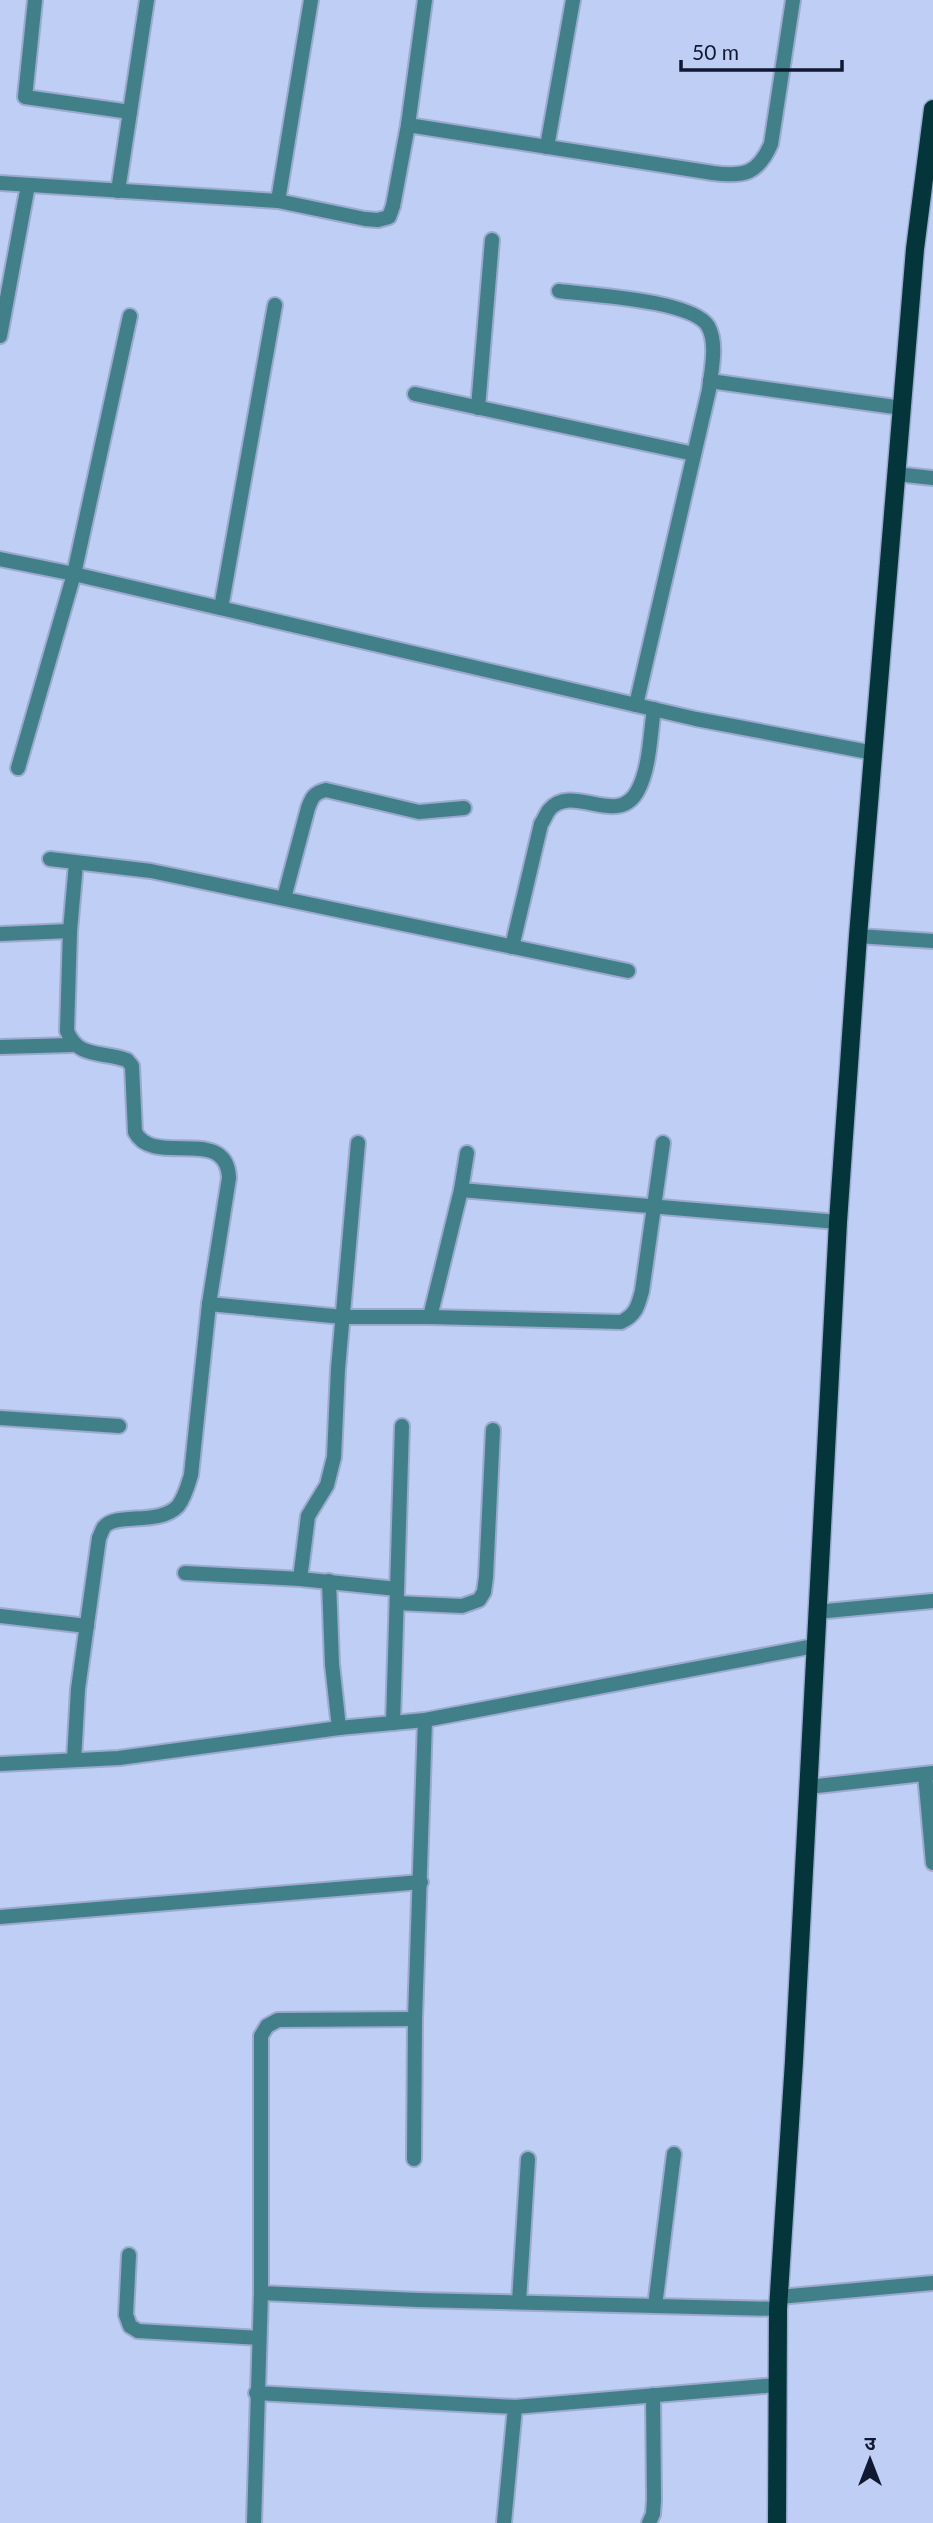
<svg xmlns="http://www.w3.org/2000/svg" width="933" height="2523" font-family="Lato,'Noto Sans Devanagari',sans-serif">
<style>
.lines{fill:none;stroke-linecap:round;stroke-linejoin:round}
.minor-casing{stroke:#9baace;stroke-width:18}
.primary-casing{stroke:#9baace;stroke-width:21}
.minor{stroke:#418088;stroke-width:14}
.primary{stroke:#04353b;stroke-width:18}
</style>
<rect width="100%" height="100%" fill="#becef5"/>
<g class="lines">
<g class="minor-casing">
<g id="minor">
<polyline points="35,0 25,97 130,112"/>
<path d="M408 125 713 173C744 177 758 174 771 144L793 0"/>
<polyline points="547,147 573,0"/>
<polyline points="0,183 278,201 365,219 378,220 389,217 393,206 408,125 425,0"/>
<polyline points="118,191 147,0"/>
<polyline points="278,201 311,0"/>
<path d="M559 291C590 295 692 300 708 326 718 344 711 371 709 390L636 705"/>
<polyline points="0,336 28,185"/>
<polyline points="710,381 902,408"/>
<polyline points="415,394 694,454"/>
<polyline points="478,408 492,240"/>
<polyline points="896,474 933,478"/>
<polyline points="0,559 74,574 696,719 874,753"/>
<polyline points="221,608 275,305"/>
<polyline points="18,768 74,574 130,316"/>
<polyline points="50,859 151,871 628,971"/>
<path d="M284 898 308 808C312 797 314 793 326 790L419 812 464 808"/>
<polyline points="0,934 70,931"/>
<polyline points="858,936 933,941"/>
<path d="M512 947 541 824C544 820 546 814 549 810 573 782 618 829 638 790 650 767 650 735 654 709"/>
<polyline points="0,1047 72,1045"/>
<polyline points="461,1190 838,1222"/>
<path d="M209 1304 343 1317H430L621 1322C636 1315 638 1306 642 1291L663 1143"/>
<polyline points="430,1317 461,1190 467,1153"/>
<polyline points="0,1418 119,1426"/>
<polyline points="185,1573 300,1579 397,1589"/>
<polyline points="300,1579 308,1516 327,1485 334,1457 338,1369 358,1143"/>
<polyline points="329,1581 332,1664 339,1728"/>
<polyline points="397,1603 462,1606 479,1600 484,1592 486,1577 493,1430"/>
<polyline points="816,1612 933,1601"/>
<polyline points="0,1616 87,1626"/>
<polyline points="393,1723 402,1426"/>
<path d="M74 1760 78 1689 99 1538C101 1534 102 1530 104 1527 116 1512 159 1526 178 1506 185 1497 188 1485 191 1475L209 1304 229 1178C227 1124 153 1168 135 1132L132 1066 127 1060C102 1051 78 1059 67 1031L70 931 76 863"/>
<polyline points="0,1764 119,1758 339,1728 425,1720 814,1646"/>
<polyline points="925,1774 933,1863"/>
<polyline points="808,1787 933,1773"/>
<polyline points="0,1917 421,1882"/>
<polyline points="414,2159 415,2019 425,1720"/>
<polyline points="129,2255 126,2315 130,2326 138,2331 259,2338"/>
<polyline points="261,2293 418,2300 778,2309"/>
<polyline points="779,2297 933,2283"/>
<polyline points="519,2302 528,2159"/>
<polyline points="655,2306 674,2154"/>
<polyline points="256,2393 515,2407 504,2523"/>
<polyline points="515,2407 777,2385"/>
<polyline points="254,2523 261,2293 261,2036 267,2026 278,2020 415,2019"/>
<polyline points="649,2523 653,2514 654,2500 653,2395"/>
</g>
</g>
<g class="primary-casing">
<polyline id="primary" points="777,2523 778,2309 794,2061 838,1222 858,936 915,249 933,109"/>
</g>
<use href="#minor" class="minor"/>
<use href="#primary" class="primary"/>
</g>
<g transform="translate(870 2460)" stroke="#becef5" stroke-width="5" paint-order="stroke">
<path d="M0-5L12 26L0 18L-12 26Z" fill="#111931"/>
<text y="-10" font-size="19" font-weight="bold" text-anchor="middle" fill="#111931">उ</text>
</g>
<path d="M681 60v10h161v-10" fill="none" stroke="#111931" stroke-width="3.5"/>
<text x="692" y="60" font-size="21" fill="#111931" stroke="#becef5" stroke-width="5" paint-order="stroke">50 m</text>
</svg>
